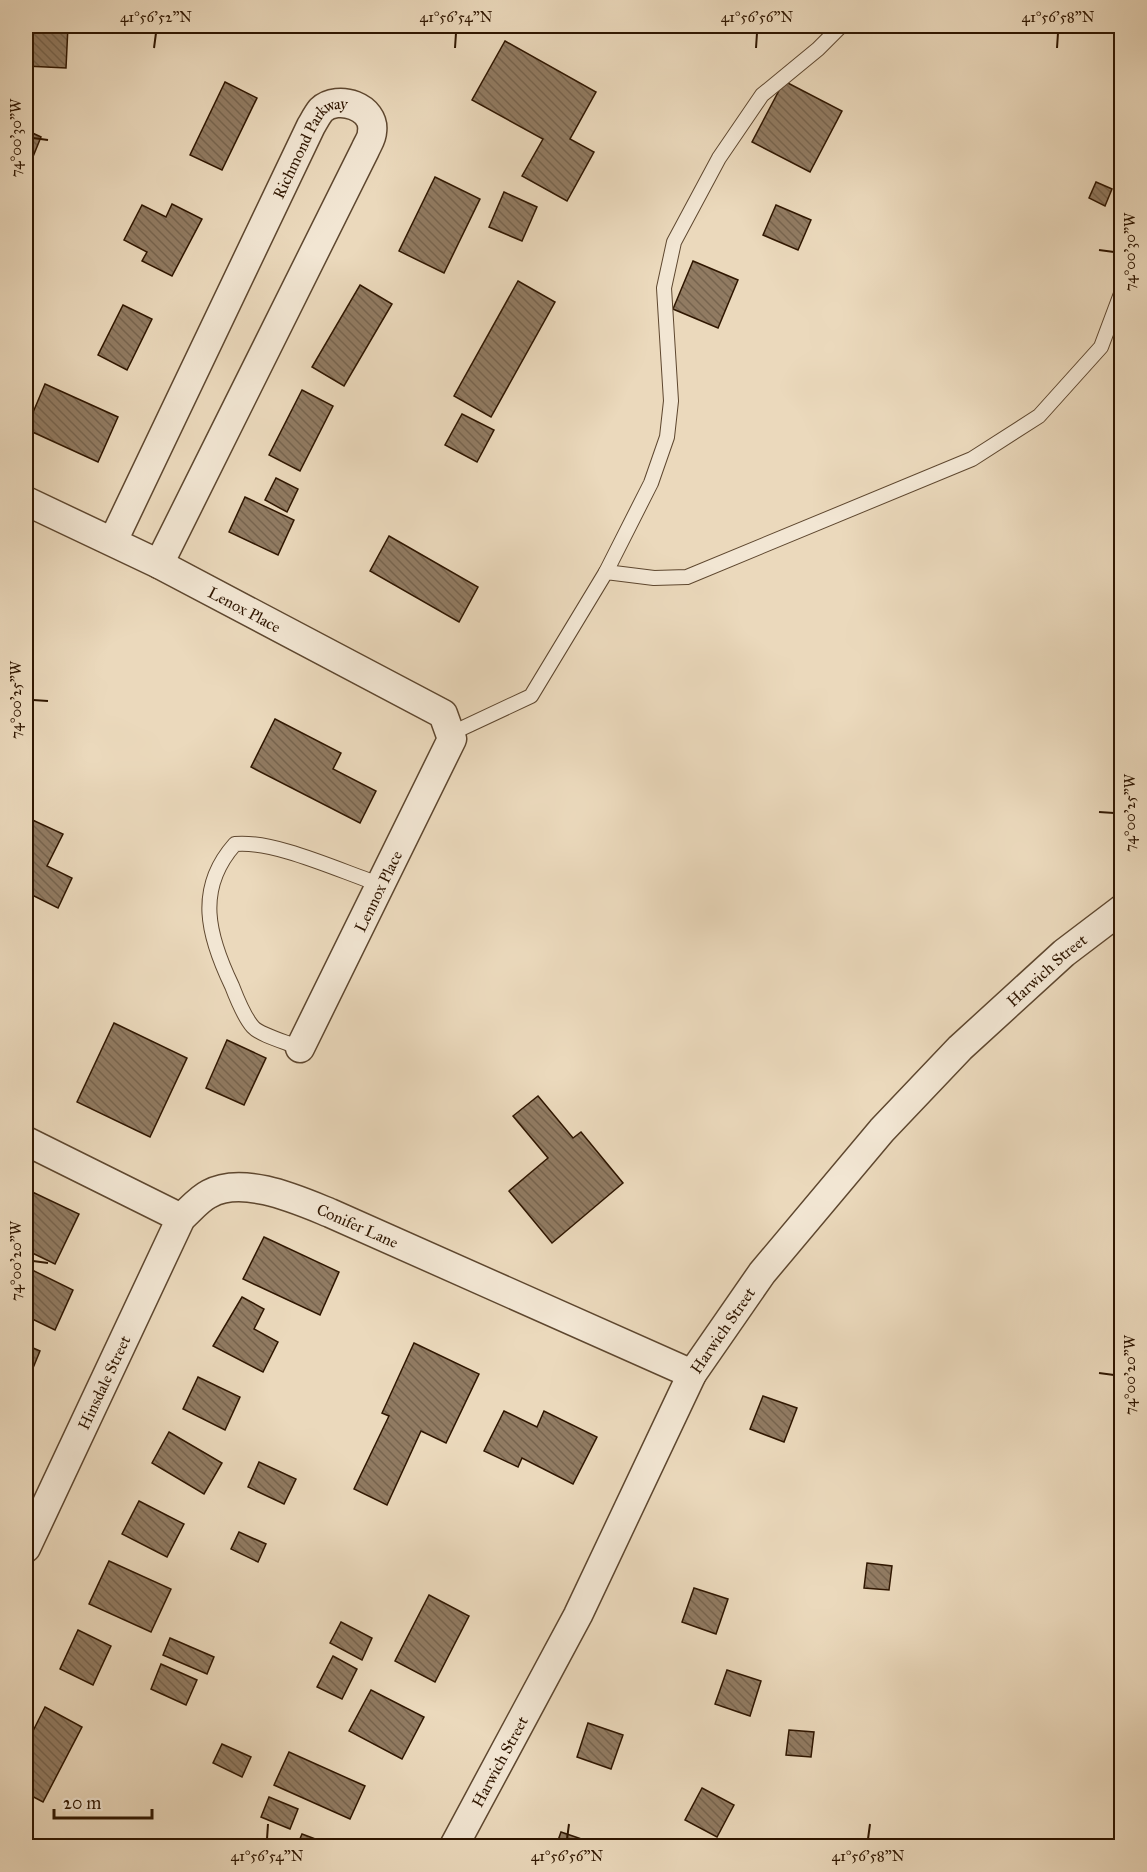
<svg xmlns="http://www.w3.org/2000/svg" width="1147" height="1872" font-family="'IM FELL Great Primer',serif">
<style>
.building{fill:url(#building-back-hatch);stroke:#2f1600;stroke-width:1.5}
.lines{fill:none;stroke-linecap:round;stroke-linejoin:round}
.lane-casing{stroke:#5e472f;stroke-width:16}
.street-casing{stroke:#5e472f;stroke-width:31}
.lane{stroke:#f2e6d3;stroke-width:14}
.street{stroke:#f2e6d3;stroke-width:28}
.ticks{fill:none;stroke:#2f1600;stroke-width:2}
.labels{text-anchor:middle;stroke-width:4.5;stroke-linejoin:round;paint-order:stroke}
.street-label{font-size:16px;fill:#2f1600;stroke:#f2e6d3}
.neatline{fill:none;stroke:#2f1600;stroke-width:2}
.ticks-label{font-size:15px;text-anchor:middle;fill:#2f1600}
</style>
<defs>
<pattern id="building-back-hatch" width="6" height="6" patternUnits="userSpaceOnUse" patternTransform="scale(1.5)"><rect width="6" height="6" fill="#917b62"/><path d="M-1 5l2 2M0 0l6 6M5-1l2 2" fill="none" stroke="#77644e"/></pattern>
</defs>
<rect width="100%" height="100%" fill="#ebd9bc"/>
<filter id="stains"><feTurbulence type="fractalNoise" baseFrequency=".00333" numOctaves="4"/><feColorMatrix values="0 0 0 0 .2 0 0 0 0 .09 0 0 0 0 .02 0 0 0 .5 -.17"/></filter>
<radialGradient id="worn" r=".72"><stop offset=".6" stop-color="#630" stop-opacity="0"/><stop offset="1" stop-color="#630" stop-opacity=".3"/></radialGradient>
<g class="building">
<polygon points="26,26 68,26 66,68 26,66"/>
<polygon points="505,41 596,92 570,139 594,152 567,201 522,176 543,139 472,100"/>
<polygon points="784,81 842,111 810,172 752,142"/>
<polygon points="225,82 257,98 222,170 190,155"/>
<polygon points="26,130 41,137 26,174"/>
<polygon points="435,177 480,199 444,273 399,251"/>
<polygon points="26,178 33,181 26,198"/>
<polygon points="1096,182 1112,189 1105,206 1089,198"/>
<polygon points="504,192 537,207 522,241 489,227"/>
<polygon points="172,204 202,219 172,276 142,261 147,252 124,240 142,205 166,217"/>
<polygon points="776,205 811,220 798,250 763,235"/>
<polygon points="693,261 738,280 718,328 673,309"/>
<polygon points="518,281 555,302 491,417 454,396"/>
<polygon points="360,285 392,304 344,386 312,367"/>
<polygon points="123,305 152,319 127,370 98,355"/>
<polygon points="45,384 118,417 98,462 26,429"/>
<polygon points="302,390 333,406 300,471 269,455"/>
<polygon points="462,414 494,430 477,462 445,445"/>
<polygon points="276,478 298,489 287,512 265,500"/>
<polygon points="245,497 294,520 278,555 229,532"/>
<polygon points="389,536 478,587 459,622 370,571"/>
<polygon points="275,719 341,753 333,769 376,791 360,823 251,767"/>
<polygon points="26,817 63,834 47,866 72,878 58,908 26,892"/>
<polygon points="114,1023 187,1058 150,1137 77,1102"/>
<polygon points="227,1040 266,1058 244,1105 206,1088"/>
<polygon points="538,1096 573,1138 581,1132 623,1183 552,1243 509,1191 548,1158 513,1116"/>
<polygon points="26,1189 79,1214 55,1264 26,1250"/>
<polygon points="264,1237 339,1272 320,1315 243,1279"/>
<polygon points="26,1267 73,1290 55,1330 26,1316"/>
<polygon points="242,1297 264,1309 254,1329 278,1342 263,1372 213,1346"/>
<polygon points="414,1343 479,1374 446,1443 421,1431 387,1505 354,1489 389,1416 382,1413"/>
<polygon points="26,1345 40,1351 26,1385"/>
<polygon points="198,1377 240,1397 225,1430 183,1409"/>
<polygon points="763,1396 797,1408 784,1442 750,1429"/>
<polygon points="504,1411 537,1427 544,1411 597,1437 573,1484 522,1458 518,1467 484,1451"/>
<polygon points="169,1432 222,1463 204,1494 152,1463"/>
<polygon points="259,1462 296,1479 284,1504 248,1487"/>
<polygon points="139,1501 184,1524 167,1557 122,1534"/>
<polygon points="239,1532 266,1544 258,1562 231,1549"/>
<polygon points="109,1561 171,1589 151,1632 89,1604"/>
<polygon points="867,1563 892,1566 889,1590 864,1588"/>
<polygon points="694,1588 728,1599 716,1634 682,1622"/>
<polygon points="429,1595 469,1616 435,1682 395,1661"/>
<polygon points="341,1622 372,1638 362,1660 330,1643"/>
<polygon points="78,1630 111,1646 93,1685 60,1669"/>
<polygon points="170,1638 214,1657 207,1674 163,1655"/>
<polygon points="333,1656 357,1669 342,1699 317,1687"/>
<polygon points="161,1664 197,1680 186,1705 151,1689"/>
<polygon points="727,1670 761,1681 750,1716 715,1704"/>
<polygon points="371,1690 424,1717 402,1759 349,1731"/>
<polygon points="45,1707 82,1727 43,1802 26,1793 26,1745"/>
<polygon points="588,1723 623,1735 611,1769 577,1757"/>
<polygon points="789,1730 814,1732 811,1757 786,1755"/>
<polygon points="222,1744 251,1757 242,1777 213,1763"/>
<polygon points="289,1752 365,1786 350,1819 274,1785"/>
<polygon points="702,1788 734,1805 717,1837 685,1820"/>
<polygon points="269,1797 298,1809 290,1829 261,1817"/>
<polygon points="561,1832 596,1844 595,1846 556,1846"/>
<polygon points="302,1834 334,1846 297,1846"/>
</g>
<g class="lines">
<g class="lane-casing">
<g id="lane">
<polyline points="606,572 651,483 667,437 671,401 664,288 674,242 719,158 762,95 818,49 841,26"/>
<polyline points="452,733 531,696 606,572 654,578 687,577 972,459 1039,416 1101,347 1122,291"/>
<path d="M300 1048C289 1043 260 1035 253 1027 244 1017 237 999 232 986 208 936 195 889 235 844 275 840 342 872 382 885"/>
</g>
</g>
<g class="street-casing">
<g id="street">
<path id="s1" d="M26 501 159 564 443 714 452 739 300 1048"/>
<path id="s2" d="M113 541 311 126C314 121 317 115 321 110 338 94 376 107 372 132 372 138 367 145 365 150L159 564"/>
<polyline points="26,1141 181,1218"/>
<path id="s3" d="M26 1548 181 1218C190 1210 199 1199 209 1194 243 1175 298 1200 330 1213L692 1374"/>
<path id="s4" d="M454 1846 578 1615 692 1374 762 1273 882 1130 960 1048 1064 953 1122 909"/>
</g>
</g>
<use href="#lane" class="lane"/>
<use href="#street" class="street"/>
</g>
<path class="ticks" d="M154 48 156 33M455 48 456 33M756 48 757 33M1057 48 1058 33M33 138 48 140M1099 250 1114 252M33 700 48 701M1099 812 1114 813M33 1261 48 1263M1099 1373 1114 1375M267 1839 268 1824M567 1839 569 1824M868 1839 870 1824"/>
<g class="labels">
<g class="street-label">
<text dy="6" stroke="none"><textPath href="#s2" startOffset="444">Richmond Parkway</textPath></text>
<text dy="6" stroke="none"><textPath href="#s1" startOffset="244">Lenox Place</textPath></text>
<text transform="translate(378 891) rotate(-64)" y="6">Lennox Place</text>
<text dy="6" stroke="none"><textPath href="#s4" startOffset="1068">Harwich Street</textPath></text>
<text dy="6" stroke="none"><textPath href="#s3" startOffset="558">Conifer Lane</textPath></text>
<text dy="6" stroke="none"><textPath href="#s4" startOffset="582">Harwich Street</textPath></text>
<text dy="6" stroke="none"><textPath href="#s3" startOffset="183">Hinsdale Street</textPath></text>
<text dy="6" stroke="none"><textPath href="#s4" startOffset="96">Harwich Street</textPath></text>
</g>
</g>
<rect width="1147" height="1872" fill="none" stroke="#ebd9bc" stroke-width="66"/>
<path d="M54 1809v9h98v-9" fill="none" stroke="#2f1600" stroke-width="3"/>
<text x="63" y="1809" font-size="18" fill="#2f1600" stroke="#f2e6d3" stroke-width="4.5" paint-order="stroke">20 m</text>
<rect x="33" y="33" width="1081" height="1806" class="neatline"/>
<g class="ticks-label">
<text x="156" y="22">41°56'52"N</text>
<text x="456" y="22">41°56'54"N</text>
<text x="757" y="22">41°56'56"N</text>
<text x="1058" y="22">41°56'58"N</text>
<text transform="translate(16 138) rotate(-90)" y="5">74°00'30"W</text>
<text transform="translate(1130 252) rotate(-90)" y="5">74°00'30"W</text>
<text transform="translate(16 700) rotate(-90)" y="5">74°00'25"W</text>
<text transform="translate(1130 813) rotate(-90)" y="5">74°00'25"W</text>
<text transform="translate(16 1261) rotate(-90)" y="5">74°00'20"W</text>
<text transform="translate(1130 1375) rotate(-90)" y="5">74°00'20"W</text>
<text x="267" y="1861">41°56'54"N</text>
<text x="567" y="1861">41°56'56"N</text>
<text x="868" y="1861">41°56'58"N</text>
</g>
<rect width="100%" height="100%" filter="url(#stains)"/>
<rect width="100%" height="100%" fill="url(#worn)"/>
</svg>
